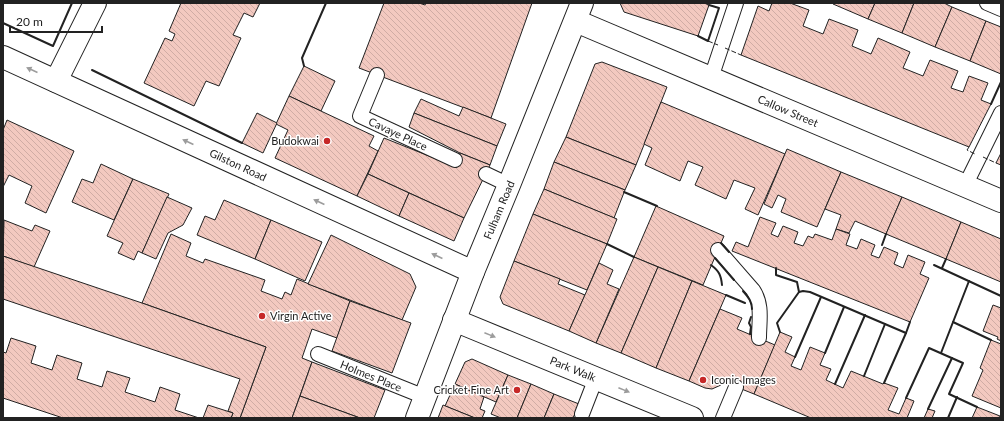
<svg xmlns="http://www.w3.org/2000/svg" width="1004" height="421" font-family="Lato,sans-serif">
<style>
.building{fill:url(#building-back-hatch);stroke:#222}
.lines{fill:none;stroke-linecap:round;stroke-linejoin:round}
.service-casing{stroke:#222;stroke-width:16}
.minor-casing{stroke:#222;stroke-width:24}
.primary-casing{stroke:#222;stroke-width:24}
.service{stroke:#fff;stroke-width:14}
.minor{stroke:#fff;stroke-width:22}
.primary{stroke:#fff;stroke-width:22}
.fence{stroke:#222;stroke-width:1;stroke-dasharray:5 2;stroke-linecap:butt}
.wall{stroke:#222;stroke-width:2}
.oneway{fill:#9c9c9c}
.poi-dot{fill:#c62828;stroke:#fff;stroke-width:1.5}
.labels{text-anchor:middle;stroke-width:3;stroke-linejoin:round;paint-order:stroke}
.street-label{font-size:11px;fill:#222;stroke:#fff}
.poi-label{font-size:11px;fill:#222;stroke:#fff;text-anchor:end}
</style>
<defs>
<pattern id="building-back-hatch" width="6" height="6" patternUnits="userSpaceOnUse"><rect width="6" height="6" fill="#f3c9c0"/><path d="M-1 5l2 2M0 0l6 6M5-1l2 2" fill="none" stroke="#d0aca5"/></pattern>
</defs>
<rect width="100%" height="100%" fill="#fff"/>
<g class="building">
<polygon points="181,3 260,3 253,17 244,13 233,35 241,38 219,86 206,81 194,106 144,83 165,38 172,41 175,34 169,31"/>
<polygon points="384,3 419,3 425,5 426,3 532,3 491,118 359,68"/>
<polygon points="620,3 704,3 709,5 698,36 624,12"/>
<polygon points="772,3 790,3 809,10 803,26 823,34 829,19 858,30 852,46 871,54 878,38 910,52 903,68 923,76 930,60 958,71 951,88 963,92 969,76 988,83 981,100 991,104 969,147 741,55 758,6 769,11"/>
<polygon points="834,3 875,3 868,19 833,4"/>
<polygon points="875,3 914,3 902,33 868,19"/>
<polygon points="914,3 944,3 952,7 935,47 902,33"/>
<polygon points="952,7 986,21 970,61 935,47"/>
<polygon points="986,21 1001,27 1001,74 970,61"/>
<polygon points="602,62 667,87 636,165 566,137 595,64"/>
<polygon points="304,66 335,81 321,111 289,96"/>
<polygon points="289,96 374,136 369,146 378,151 357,196 275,158 288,130 276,124"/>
<polygon points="421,99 459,116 463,107 506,124 497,146 414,113"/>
<polygon points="661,102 785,154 758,215 745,209 755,188 734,180 726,199 695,185 703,167 688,161 680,181 645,165 652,148 644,144"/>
<polygon points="257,113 277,123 263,153 242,143"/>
<polygon points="414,113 497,146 490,165 460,153 409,127"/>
<polygon points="7,120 74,151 46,213 25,203 32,186 9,175 3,187 3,130"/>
<polygon points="566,137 636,165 625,190 554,162"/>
<polygon points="384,138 454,166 460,153 490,165 464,218 368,174"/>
<polygon points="787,149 841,172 817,227 781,212 786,199 778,195 772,208 764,204"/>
<polygon points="1001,153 1001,165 996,163"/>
<polygon points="554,162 625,190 614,218 544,189"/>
<polygon points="101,164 133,179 114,220 72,202 82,179 93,183"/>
<polygon points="841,172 902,197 886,234 855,221 849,233 836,229 841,215 825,209"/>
<polygon points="368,174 409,193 399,216 357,196"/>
<polygon points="133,179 169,194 142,253 138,251 134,260 118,253 123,243 107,236"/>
<polygon points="544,189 617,219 607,244 533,214"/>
<polygon points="409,193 464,218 454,241 399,216"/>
<polygon points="167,197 192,208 183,225 168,233 156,259 142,253"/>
<polygon points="902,197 961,222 946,259 886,234"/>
<polygon points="224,200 271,220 255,259 197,235 205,216 215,220"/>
<polygon points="656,206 724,236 703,285 634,257"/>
<polygon points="533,214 607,244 587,290 514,261"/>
<polygon points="760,217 776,223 771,234 778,237 783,226 798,232 794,243 803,246 808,236 813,238 815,234 832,240 836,229 850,234 846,245 857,249 861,239 875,245 871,255 879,258 884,247 898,253 894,264 903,268 908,255 925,262 920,274 929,278 910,322 732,251 736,242 748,247"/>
<polygon points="4,220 32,231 35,225 50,231 34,267 3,256"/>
<polygon points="271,220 322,242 305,281 255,259"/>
<polygon points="961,222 1001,239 1001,282 946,259"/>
<polygon points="171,234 191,243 186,256 203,263 205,259 265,280 261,291 282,299 285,292 291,295 297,279 350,301 337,338 312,329 302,358 312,362 292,418 240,418 266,347 142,303"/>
<polygon points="331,235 410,274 416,287 402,320 308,284"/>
<polygon points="3,256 142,303 266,347 240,418 231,418 233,413 228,411 240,379 3,299"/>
<polygon points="634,257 658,267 621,353 596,343"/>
<polygon points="514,261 560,279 558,284 585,295 569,331 503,304 500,297"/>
<polygon points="599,263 613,270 607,284 619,289 596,343 569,331"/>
<polygon points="658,267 692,281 656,368 621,353"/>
<polygon points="692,281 726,295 689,381 656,368"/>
<polygon points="350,301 411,323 392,373 332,351"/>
<polygon points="993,305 1001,308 1001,341 997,339 998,337 983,331"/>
<polygon points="720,309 742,318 737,329 775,345 754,394 724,382 721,385 712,389 705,388 689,381"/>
<polygon points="780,332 792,337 785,352 795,357 791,366 801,370 810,347 825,353 820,365 831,369 826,380 843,388 851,371 883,384 884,383 898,388 888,410 899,414 906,398 914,401 907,418 811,418 754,394"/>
<polygon points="11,338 36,346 31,363 52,370 57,355 82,363 77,379 102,387 107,371 130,378 125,392 155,402 160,387 180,394 175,410 199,418 63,418 3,398 3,352 6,353"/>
<polygon points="991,340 1001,344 1001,408 972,396 983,370 980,368"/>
<polygon points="472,359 508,375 496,402 455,384 465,362"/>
<polygon points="312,362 385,390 374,418 360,418 300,396"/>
<polygon points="508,375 531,384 517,418 501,418 491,414"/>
<polygon points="455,384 484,397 480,409 485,411 482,418 475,418 445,406"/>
<polygon points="531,384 554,394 544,418 517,418"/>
<polygon points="554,394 579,404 573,418 544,418"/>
<polygon points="300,396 360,418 292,418"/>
<polygon points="208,405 233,413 231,418 203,418"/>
<polygon points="443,405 475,418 438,418"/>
<polygon points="977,407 1000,416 999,418 972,418"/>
<polygon points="928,409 935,411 932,418 924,418"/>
</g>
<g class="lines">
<g class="service-casing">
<g id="service">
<polyline points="987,3 1001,9"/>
<polyline points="377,75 360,116 455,160"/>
<polyline points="711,78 736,3"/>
<polyline points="486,174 509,185"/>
<polyline points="965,186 1001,113"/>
<path d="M718 250 753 290C763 305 759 321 759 338"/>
<polyline points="318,354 425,397"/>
<polyline points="582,414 596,378"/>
<polyline points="723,418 736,387"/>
</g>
</g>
<g class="minor-casing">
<g id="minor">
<polyline points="576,21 1001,201"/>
<polyline points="3,57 473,272"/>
<polyline points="56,81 95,3"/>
<polyline points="454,320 692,418"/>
</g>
</g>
<g class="primary-casing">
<polyline id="primary" points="417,418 473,272 509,185 582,3"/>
</g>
<use href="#service" class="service"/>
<use href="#minor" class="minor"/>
<use href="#primary" class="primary"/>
<g class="fence">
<polyline points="708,41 718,45"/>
<polyline points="725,48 741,55"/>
<polyline points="969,147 967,150 975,154"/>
<polyline points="983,157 996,163"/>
</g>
<g class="wall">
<polyline points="3,23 53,46 72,3"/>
<polyline points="698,36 708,41 719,8 709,5"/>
<polyline points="304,66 302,58 326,3"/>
<polyline points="92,70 242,143"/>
<polyline points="991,104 1001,82"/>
<polyline points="624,192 657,206"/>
<polyline points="721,243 729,252"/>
<polyline points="607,244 634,257"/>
<polyline points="882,245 886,234"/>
<polyline points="715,258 734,280"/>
<path d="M711 265C719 271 721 275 722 285"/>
<polyline points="934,265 1001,296"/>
<polyline points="776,268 776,275 797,282 799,292 777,323 780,332"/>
<polyline points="942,268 946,259"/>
<path d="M743 291C748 297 752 301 752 309"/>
<polyline points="799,292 803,291 810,292 906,333 910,322"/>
<polyline points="726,295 745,303"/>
<polyline points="953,322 991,340"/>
<polyline points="750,334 751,327 749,323 751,317"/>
<polyline points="825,353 844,307"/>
<polyline points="941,353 969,281"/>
<polyline points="795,357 821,297"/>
<polyline points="864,376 885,324"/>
<polyline points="884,383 906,333"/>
<polyline points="835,384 865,315"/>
<polyline points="906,398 929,348 963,363 949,394 977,407"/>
<polyline points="928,409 952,358"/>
<polyline points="948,418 957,397"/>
</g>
</g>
<defs><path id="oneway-solid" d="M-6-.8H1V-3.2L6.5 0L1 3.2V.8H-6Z"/></defs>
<g class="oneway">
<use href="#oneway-solid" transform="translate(32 70) rotate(-156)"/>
<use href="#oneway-solid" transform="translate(188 142) rotate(-155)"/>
<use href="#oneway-solid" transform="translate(319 202) rotate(-155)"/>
<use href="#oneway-solid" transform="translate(437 256) rotate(-155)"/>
<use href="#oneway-solid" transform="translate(490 335) rotate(22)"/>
<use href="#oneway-solid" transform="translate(624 390) rotate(22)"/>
</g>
<g class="poi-dot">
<circle cx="327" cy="141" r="4"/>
<circle cx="262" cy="316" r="4"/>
<circle cx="703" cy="380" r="4"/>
<circle cx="517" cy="390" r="4"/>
</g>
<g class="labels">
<g class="street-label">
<text transform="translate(788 111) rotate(23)" y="4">Callow Street</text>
<text transform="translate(398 134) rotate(25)" y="4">Cavaye Place</text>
<text transform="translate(238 165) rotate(25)" y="4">Gilston Road</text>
<text transform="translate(499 210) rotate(-67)" y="4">Fulham Road</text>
<text transform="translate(573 369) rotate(22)" y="4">Park Walk</text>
<text transform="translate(371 376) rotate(22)" y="4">Holmes Place</text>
</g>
<g class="poi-label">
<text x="319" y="145">Budokwai</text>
<text x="270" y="320" text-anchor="start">Virgin Active</text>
<text x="711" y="384" text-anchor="start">Iconic Images</text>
<text x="509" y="394">Cricket Fine Art</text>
</g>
</g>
<rect width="1004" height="421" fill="none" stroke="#222222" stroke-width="8"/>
<path d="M10 26v6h92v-6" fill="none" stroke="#222222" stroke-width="2"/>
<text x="16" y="26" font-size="12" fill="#222222" stroke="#ffffff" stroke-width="3" paint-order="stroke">20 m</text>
</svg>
